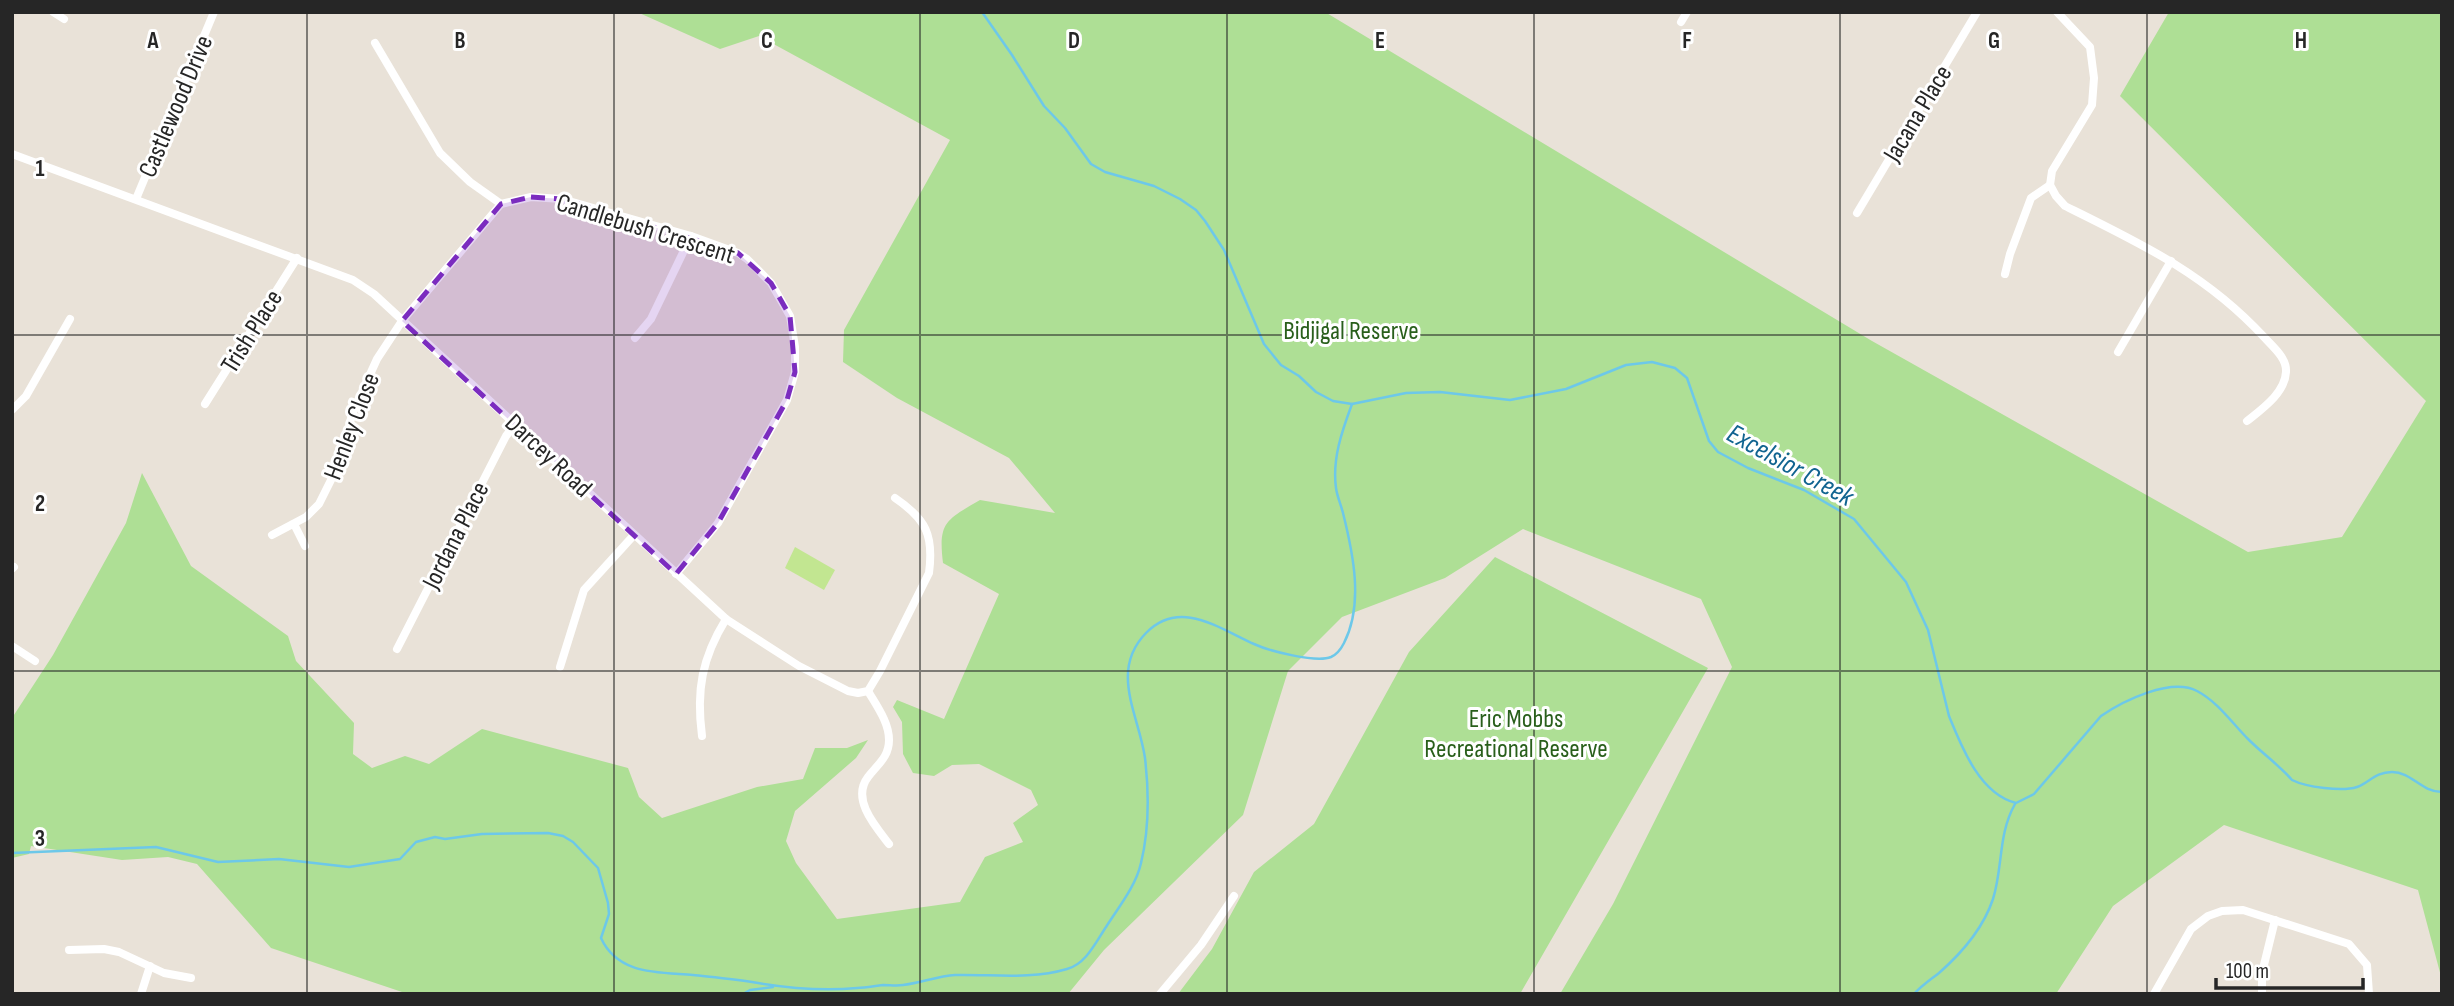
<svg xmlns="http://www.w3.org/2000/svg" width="2454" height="1006" font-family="'Sofia Sans Condensed',sans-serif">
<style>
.green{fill:#aedf95}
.pitch{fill:#c2e691}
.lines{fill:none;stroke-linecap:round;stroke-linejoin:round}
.stream{stroke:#6dc8e9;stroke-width:2.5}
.street{stroke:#fff;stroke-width:8}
.marked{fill:#7b2cbf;fill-opacity:0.2;stroke:#7b2cbf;stroke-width:5;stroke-dasharray:14 9;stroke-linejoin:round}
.grid{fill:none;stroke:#262626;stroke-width:2;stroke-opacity:0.55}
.labels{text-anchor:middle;stroke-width:6;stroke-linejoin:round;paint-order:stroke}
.street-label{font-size:26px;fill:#262626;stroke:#fff}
.park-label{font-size:26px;fill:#295f1b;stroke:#fff}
.water-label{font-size:28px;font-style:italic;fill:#116490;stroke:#fff}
.grid-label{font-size:23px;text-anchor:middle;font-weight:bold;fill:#262626;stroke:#fff;stroke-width:6;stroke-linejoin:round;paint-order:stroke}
</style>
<rect width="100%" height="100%" fill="#e9e2d8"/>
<g class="green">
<path d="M637 12H1325L1872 341 2248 552 2342 537 2426 401 2120 96 2169 12H2442V980L2418 890 2224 825 2113 906 2056 994H1560L1613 904 1732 667 1701 599 1523 529 1445 578 1342 617 1288 671 1243 815 1104 950 1068 994H408L271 948 197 864 168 857 122 860 31 846 29 854 12 858V718L53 655 126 523 142 473 191 566 288 636 296 661 354 723 353 754 372 768 405 756 429 764 482 729 628 768 639 797 662 818 757 787 803 779 815 748H847L868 740 856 758 795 811 786 841 796 863 837 919 960 902 985 857 1023 842 1013 823 1038 805 1031 790 979 764 952 765 934 776 913 773 903 754 902 722 893 707 897 700 944 719 999 594 943 563C938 522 946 520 980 500L1055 513 1009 458 897 398 843 362 844 330 950 140 759 36 720 49Z"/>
<polygon points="1495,557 1708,668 1520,994 1178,994 1212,949 1254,872 1314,824 1409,652"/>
</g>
<polygon class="pitch" points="795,547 835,570 824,590 785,568"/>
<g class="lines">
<g class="stream">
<path d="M982 12 1012 55 1044 106 1065 128 1091 164 1105 172 1154 186 1180 199 1196 210 1205 221 1224 250 1264 344 1281 365 1299 376 1316 392 1333 401 1352 404 1406 393 1440 392 1510 400 1566 389 1626 365 1652 362 1675 368 1687 378 1709 441 1718 452 1748 468 1804 490 1854 519 1906 582 1928 630 1949 716C1962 748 1980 794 2016 803L2034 794 2101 716C2123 701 2171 677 2197 691 2218 702 2232 723 2248 739 2263 754 2279 765 2292 780 2306 787 2342 792 2357 787 2369 783 2375 772 2392 772 2412 772 2421 792 2442 792"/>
<path d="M12 853 156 847 218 862 279 859 349 867 400 859 416 842 435 837 445 839 482 834 548 833 563 836 573 842 598 868 608 903 609 914 601 938C618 975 658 972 693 975 712 977 732 979 752 982 786 988 822 991 857 988 866 988 874 986 883 985 890 985 896 986 903 985 920 983 938 976 955 975 992 974 1030 980 1067 969 1086 964 1096 942 1106 927 1118 908 1136 886 1141 863 1149 830 1149 792 1145 758 1139 715 1109 671 1146 633 1180 598 1220 629 1254 644 1269 651 1316 663 1331 657 1338 654 1341 649 1344 643 1364 604 1353 553 1343 513 1341 505 1337 496 1336 488 1332 459 1342 431 1352 404"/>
<polyline points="743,994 750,990 773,987"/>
<path d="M1914 994C1921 986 1930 980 1939 973 1963 952 1983 929 1993 899 2003 867 1998 834 2015 804"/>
</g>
<g class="street">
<polyline points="53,12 64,19"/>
<path d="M2057 12 2090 47 2094 78 2092 105 2052 171 2050 185 2056 196 2065 206C2140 243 2206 274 2264 337 2273 347 2287 358 2286 372 2285 393 2262 409 2247 421"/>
<polyline points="1681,22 1687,12"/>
<polyline points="375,43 440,153 470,182 501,204"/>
<path d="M12 154 353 280 374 294 726 619 799 666 848 691 858 693 868 691 880 671 929 573C934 535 926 519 895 498"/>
<polyline points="136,199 214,12"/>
<polyline points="1857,213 1977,12"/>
<polyline points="2005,274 2010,254 2031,198 2050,185"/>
<polyline points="635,338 651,319 691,236"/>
<polyline points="2118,352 2171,261"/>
<polyline points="205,404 297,258"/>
<polyline points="12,410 26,396 70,319"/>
<polyline points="294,524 305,546"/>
<polyline points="272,535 306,517 319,504 342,458 352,414 377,359 402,321 501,204 531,197 562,199 691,236 738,253 747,259 771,283 790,316 795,347 795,372 787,400 718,523 676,574"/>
<polyline points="12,569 14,567"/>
<polyline points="12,646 35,661"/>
<polyline points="397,649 506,436 516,423"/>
<polyline points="560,667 584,590 634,535"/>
<path d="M868 691C876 705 889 722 889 740 889 757 878 764 868 777 851 799 875 826 889 844"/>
<path d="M702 736C696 690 702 658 726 619"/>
<polyline points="69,950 104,949 119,952 164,973 191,978"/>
<polyline points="141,994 150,966"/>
<polyline points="1160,994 1201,945 1234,896"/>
<polyline points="2154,994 2191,929 2208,916 2222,911 2243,910 2349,944 2367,965 2369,994"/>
<polyline points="2262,994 2262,973 2275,920"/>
</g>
</g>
<path class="marked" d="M531 197 562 199 738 253 771 283 790 316 795 372 787 400 718 523 676 574 402 321 501 204Z"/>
<path class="grid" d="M307 12V994M614 12V994M920 12V994M1227 12V994M1534 12V994M1840 12V994M2147 12V994M12 335H2442M12 671H2442"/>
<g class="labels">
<g class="street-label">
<text transform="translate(175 106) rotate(-67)" y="9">Castlewood Drive</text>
<text transform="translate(1917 113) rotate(-59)" y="9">Jacana Place</text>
<text transform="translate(646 228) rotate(17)" y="9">Candlebush Crescent</text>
<text transform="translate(251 331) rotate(-58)" y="9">Trish Place</text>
<text transform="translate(351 426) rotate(-69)" y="9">Henley Close</text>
<text transform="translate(549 455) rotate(43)" y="9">Darcey Road</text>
<text transform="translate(455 535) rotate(-63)" y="9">Jordana Place</text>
</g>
<g class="park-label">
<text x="1351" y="339">Bidjigal Reserve</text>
<text x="1516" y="727">Eric Mobbs<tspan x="1516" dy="30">Recreational Reserve</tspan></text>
</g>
<g class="water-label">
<text transform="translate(1791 464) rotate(29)" y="10">Excelsior Creek</text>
</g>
</g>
<g class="grid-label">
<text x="153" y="48">A</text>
<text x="460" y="48">B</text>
<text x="767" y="48">C</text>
<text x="1074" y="48">D</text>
<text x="1380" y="48">E</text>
<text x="1687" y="48">F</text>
<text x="1994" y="48">G</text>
<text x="2301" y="48">H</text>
<text x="40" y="176">1</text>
<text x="40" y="511">2</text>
<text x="40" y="846">3</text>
</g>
<rect width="2454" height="1006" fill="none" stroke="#262626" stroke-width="28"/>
<path d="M2216 978v10h147v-10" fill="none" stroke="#262626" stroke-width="3.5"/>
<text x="2226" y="978" font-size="21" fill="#262626" stroke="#ffffff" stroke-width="5" paint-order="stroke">100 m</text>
</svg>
